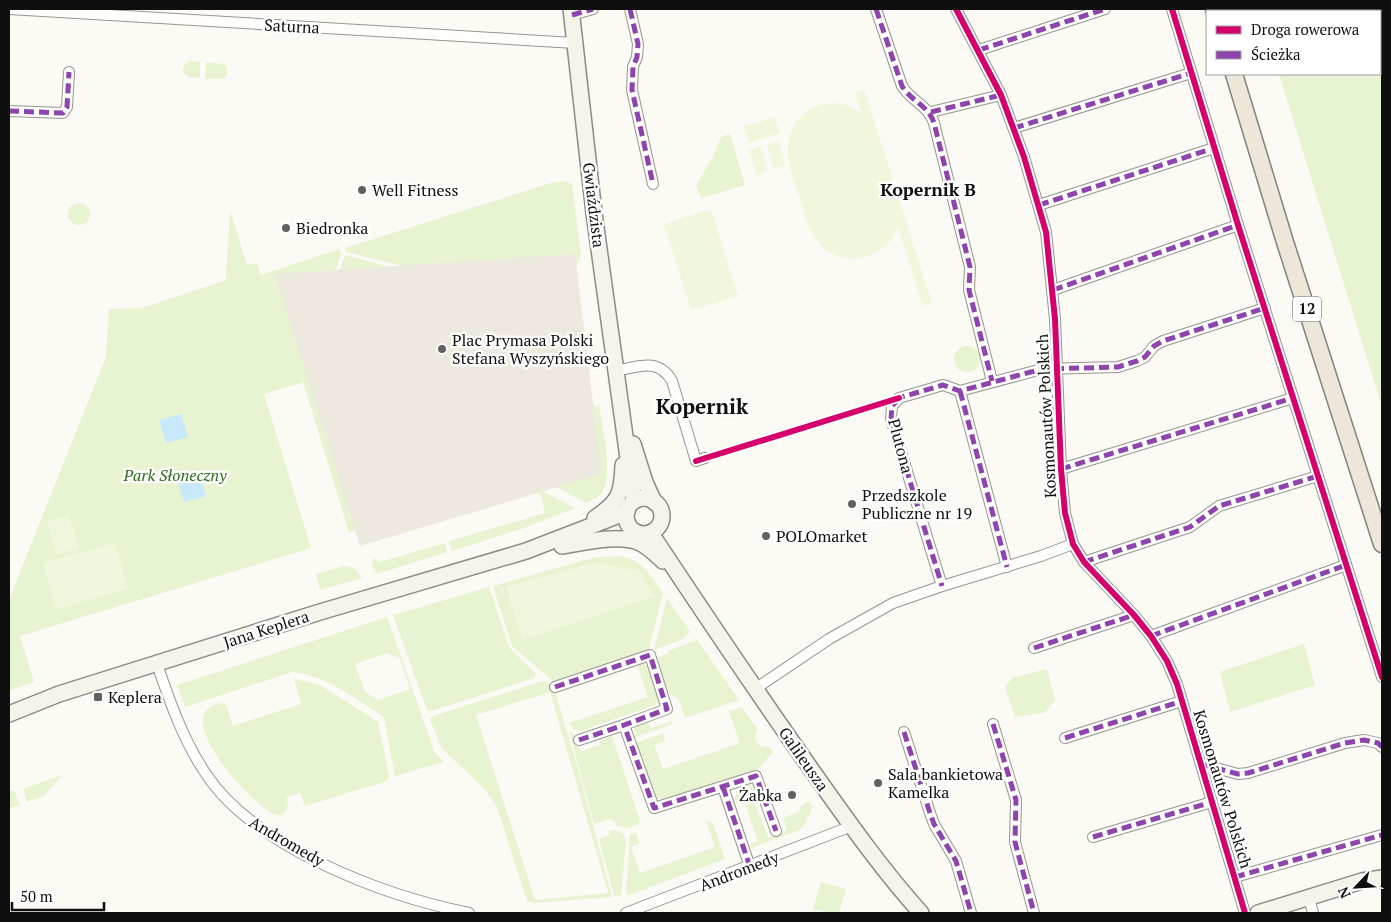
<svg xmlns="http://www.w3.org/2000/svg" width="1391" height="922" font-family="'PT Serif',serif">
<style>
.green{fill:#e7f3d1;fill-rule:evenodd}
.pitch{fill:#f0f7dc}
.plaza{fill:#ede9de}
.water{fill:#c7e9fa}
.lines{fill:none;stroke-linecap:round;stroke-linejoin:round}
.street-casing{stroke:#969592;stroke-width:12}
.secondary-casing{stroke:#8c8b89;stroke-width:18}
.primary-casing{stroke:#83827f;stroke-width:19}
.street{stroke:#fffefd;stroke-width:10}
.secondary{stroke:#f5f3ea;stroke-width:15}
.primary{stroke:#ede7d9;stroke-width:16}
.quiet{stroke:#8e44ad;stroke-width:5;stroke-dasharray:10 5;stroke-linecap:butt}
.cycleway-casing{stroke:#fff;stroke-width:9}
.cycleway{stroke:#d6006c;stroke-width:6}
.poi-dot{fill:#62615f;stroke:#fff;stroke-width:2}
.labels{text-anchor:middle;stroke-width:5;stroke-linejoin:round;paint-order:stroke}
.shield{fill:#fff;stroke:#575757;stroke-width:1}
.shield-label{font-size:15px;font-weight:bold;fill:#0f0f0f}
.street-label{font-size:16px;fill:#0f0f0f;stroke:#fff}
.poi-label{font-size:16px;fill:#0f0f0f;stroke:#fff;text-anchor:start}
.park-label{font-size:16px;font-style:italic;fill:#2d6d18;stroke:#fff}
.neighbourhood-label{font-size:18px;font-weight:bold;fill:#0f0f0f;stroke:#fff}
.district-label{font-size:21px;font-weight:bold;fill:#0f0f0f;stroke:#fff}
</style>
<rect width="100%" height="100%" fill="#fcfaf4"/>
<g class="green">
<polygon points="1258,9 1382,9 1382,407 1279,74 1380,74 1380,11 1259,11"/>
<path d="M192 61 200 62V78L188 77 183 73C182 66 185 63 192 61Z"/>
<polygon points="206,62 223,64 227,68 227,75 223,79 205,79"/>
<polygon points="730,134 745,185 701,198 696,185 714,155 721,137"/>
<polygon points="565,181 572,184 581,256 503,408 413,269 346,252 345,248 554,182"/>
<circle cx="79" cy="214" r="11"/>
<polygon points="230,210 247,265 257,263 261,275 340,249 341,254 332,280 465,495 349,532 303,382 264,394 311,548 20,636 34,682 9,691 9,600 106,357 109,309 141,308 227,280 226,279"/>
<polygon points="345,255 404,271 337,279"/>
<circle cx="967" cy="359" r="13"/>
<path d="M599 405C602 426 614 475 602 492 598 498 592 500 586 503L529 472 511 432Z"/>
<polygon points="524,482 575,508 524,528 452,551 449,541 545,513 541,495 525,487"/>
<polygon points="445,543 447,552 377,574 372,567 373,558 380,562"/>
<path d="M622 556C645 562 650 575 663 593L648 652 555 683 512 646 493 586 596 557Z"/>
<polygon points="343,566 354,568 362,578 320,590 316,574"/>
<polygon points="489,587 509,647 536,674 534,678 431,711 427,710 393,615"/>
<polygon points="667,598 690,632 683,639 654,650"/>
<path d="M387 617 435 753 444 762 395 776 384 717C356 699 326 675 292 672L185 707 177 685ZM387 653 400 659 410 689 378 700 365 692 355 664Z"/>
<polygon points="697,640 739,700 685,718 679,699 665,691 656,660 658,657 667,654 668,651"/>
<polygon points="1304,644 1315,685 1230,712 1220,672"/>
<polygon points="643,664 648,666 650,670 657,694 658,702 655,705 581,731 574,730 569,723 648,697 637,665"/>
<polygon points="1047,669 1055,700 1045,713 1015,717 1005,687 1012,678"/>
<path d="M294 679 320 685 378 722 389 776 387 781 305 806 300 793 287 797 288 808C285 813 281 816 276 815 255 809 176 722 212 706 217 703 221 702 226 705L233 726 301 704Z"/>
<path d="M543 681 547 682 554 688 577 765 612 897 536 903 527 901 497 807 486 791 470 775 442 749 430 719 433 716ZM550 692 608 892V893L535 900 476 715Z"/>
<polygon points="742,707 758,730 756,732 755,739 760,746 769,747 773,752 758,769 664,799 659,799 656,798 636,743 663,733 665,741 654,745 663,769 740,743 729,711"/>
<path d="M646 721 651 728 672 721 673 724 635 737C633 727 637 723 646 721Z"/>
<polygon points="569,731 573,734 581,751 599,745 600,741 612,736 640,821 639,824 628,828 617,826 614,821 611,819 594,824"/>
<polygon points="62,775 44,796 27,802 23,789"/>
<polygon points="747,785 754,788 757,797 753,799 768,837 787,830 783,818 799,812 801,806 808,801 813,807 804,825 799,830 751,848 750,844 758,841 744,801 737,804 735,798 737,790"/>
<polygon points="14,790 20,805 9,808 9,792"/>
<polygon points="706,821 713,823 725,859 632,894 626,895 630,835 636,833 639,844 631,847 640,873 715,847"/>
<polygon points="614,830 623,834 626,841 621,896 614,895 599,839 610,835 609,831"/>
<polygon points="821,882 846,889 839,913 829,913 813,909"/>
</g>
<g class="pitch">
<path d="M864 89 932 303 923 306 898 227C895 234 891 241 885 246 867 263 837 263 820 244 808 232 805 214 800 199 792 174 779 146 796 122 802 115 809 109 817 106 832 101 848 103 861 112L855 92Z"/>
<polygon points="775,117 780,133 749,143 744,127"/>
<polygon points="779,141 785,165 773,168 767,145"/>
<polygon points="761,146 768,170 756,174 749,150"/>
<polygon points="711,209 738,296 691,310 664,224"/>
<polygon points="69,516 79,548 56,555 47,522"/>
<polygon points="115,543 128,589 56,609 43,563"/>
<polygon points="596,562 639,571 655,596 522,640 506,587"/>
</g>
<polygon class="plaza" points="575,254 600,461 598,475 360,546 275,274"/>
<g class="water">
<polygon points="181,414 188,437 166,443 159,420"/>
<polygon points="199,472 206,496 184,502 177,479"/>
</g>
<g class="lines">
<g class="street-casing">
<g id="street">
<polyline points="9,9 575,43"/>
<polyline points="630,9 638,44 637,57 633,67 632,90 653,184"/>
<path d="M876 9 902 86C911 101 929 106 934 123L970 267 969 290 992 381"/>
<polyline points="956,9 1001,95 1024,157 1046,232 1055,319 1061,469 1065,513 1073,544 1084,562 1134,615 1151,636 1167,661 1177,684 1245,913"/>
<polyline points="1172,9 1238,225 1382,677"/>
<polyline points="572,15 593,9"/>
<polyline points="979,50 1105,9"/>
<polyline points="9,111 63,113 67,107 69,72"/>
<polyline points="931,112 1001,95"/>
<polyline points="1014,128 1191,73"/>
<polyline points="1039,205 1214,148"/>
<polyline points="1053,290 1238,225"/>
<path d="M616 371C638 367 658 357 672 381L696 461 705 458"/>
<polyline points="960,391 1007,567"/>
<polyline points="1061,469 1293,398"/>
<polyline points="1084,562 1190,527 1219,506 1318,476"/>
<polyline points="942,586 891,419 892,406 899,398 943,385 960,391 1042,369 1118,367 1137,361 1145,357 1154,346 1163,341 1265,308"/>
<polyline points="1151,636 1346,565"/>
<polyline points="1034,648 1134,615"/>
<path d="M157 664C170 702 183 740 206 774 255 848 385 896 469 913"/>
<polyline points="555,687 650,655 667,709 624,725 654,808 756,776 776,831"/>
<polyline points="755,689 829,639 893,603 942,586 1041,556 1073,544"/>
<polyline points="993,724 1016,800 1015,842 1034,913"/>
<polyline points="904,732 930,813 934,824 956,861 971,913"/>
<polyline points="1065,738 1182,701"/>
<polyline points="579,740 624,725"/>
<polyline points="1201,764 1238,774 1248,773 1345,743 1364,740 1378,743 1382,747"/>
<polyline points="723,787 750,867"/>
<polyline points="1093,837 1212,802"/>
<polyline points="1235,877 1382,835"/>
<polyline points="1309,897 1313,913"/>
<polyline points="626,913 852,826"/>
</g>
</g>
<g class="secondary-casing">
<g id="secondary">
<polyline points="571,9 594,213 634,501"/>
<polyline points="633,444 645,482 654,502"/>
<circle cx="644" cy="516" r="18"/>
<path d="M595 518C619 502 622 494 623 465"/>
<path d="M649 533 656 541C703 612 751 683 799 752 838 807 876 863 921 913"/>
<path d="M562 546C583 543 618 534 638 542 648 546 655 554 663 561"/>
<polyline points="9,714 59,694 320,612 526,551 627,512"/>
<polyline points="1258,913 1362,881 1382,878"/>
</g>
</g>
<g class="primary-casing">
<g id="primary">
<polyline points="1214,9 1215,11"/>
<polyline points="1234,74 1285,242 1382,544"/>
</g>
</g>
<use href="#street" class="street"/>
<use href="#secondary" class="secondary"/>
<use href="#primary" class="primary"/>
<g class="quiet">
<polyline points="630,9 638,44 637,57 633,67 632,90 653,184"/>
<path d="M876 9 902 86C911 101 929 106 934 123L970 267 969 290 992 381"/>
<polyline points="572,15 593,9"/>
<polyline points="979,50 1105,9"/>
<polyline points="9,111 63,113 67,107 69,72"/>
<polyline points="931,112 1001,95"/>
<polyline points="1014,128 1191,73"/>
<polyline points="1039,205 1214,148"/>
<polyline points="1053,290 1238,225"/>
<polyline points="960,391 1007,567"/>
<polyline points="899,398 892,406 891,419 942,586"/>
<polyline points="895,399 943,385 960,391 1042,369 1118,367 1137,361 1145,357 1154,346 1163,341 1265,308"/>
<polyline points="1061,469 1293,398"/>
<polyline points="1084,562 1190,527 1219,506 1318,476"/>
<polyline points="1151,636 1346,565"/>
<polyline points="1034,648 1134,615"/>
<polyline points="555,687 650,655 667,709 624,725 654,808 756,776 776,831"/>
<polyline points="993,724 1016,800 1015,842 1034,913"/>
<polyline points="904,732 930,813 934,824 956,861 971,913"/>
<polyline points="1065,738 1182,701"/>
<polyline points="579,740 624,725"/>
<polyline points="1201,764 1238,774 1248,773 1345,743 1364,740 1378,743 1382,747"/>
<polyline points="723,787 750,867"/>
<polyline points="1093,837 1212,802"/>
<polyline points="1235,877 1382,835"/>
</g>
<g class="cycleway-casing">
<g id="cycleway">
<polyline points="956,9 1001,95 1024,157 1046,232 1055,319 1061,469 1065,513 1073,544 1084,562 1134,615 1151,636 1167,661 1177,684 1245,913"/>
<polyline points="1172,9 1238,225 1382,677"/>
<polyline points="696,461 899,398"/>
</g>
</g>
<use href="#cycleway" class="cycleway"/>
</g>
<g class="poi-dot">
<circle cx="362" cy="190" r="5"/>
<circle cx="286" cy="228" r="5"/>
<circle cx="442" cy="349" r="5"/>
<circle cx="852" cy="504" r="5"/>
<circle cx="766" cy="536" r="5"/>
<rect x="93" y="692" width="10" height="10" rx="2.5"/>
<circle cx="878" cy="783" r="5"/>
<circle cx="792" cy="795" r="5"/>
</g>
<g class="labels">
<rect class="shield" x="1293" y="296.5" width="28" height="25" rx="4"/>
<g class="shield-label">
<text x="1307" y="314">12</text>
</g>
<g class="street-label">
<text transform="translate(292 26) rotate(3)" y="6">Saturna</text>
<text transform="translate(594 205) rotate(83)" y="6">Gwiaździsta</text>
<text transform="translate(1046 416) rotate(-93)" y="6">Kosmonautów Polskich</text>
<text transform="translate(901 446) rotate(75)" y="6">Plutona</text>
<text transform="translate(266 629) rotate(-18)" y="6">Jana Keplera</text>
<text transform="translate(804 759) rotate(55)" y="6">Galileusza</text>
<text transform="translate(1223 789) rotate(73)" y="6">Kosmonautów Polskich</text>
<text transform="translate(287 841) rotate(30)" y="6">Andromedy</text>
<text transform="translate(739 871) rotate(-21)" y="6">Andromedy</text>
</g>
<g class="poi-label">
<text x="372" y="196">Well Fitness</text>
<text x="296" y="234">Biedronka</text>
<text x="452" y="346">Plac Prymasa Polski<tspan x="452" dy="18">Stefana Wyszyńskiego</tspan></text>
<text x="862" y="501">Przedszkole<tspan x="862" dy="18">Publiczne nr 19</tspan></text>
<text x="776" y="542">POLOmarket</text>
<text x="108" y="703">Keplera</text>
<text x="888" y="780">Sala bankietowa<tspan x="888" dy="18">Kamelka</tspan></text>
<text x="782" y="801" text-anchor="end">Żabka</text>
</g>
<g class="park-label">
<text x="175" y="481">Park Słoneczny</text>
</g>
<g class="neighbourhood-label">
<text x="928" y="196">Kopernik B</text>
</g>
<g class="district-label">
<text x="702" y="414">Kopernik</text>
</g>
</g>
<rect width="1391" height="922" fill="none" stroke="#0f0f0f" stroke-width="20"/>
<rect x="1206" y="10" width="175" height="65" fill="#ffffff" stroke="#9f9f9f"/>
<rect x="1216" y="26" width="25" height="8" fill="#d6006c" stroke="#9f9f9f"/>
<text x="1251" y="35" font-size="15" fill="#0f0f0f">Droga rowerowa</text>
<rect x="1216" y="51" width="25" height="8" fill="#8e44ad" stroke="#9f9f9f"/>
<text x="1251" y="60" font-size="15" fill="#0f0f0f">Ścieżka</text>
<g transform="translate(1356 887) rotate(245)" stroke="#ffffff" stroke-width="4" paint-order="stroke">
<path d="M0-4L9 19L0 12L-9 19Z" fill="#0f0f0f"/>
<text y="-8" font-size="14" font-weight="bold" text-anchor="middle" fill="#0f0f0f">N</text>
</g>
<path d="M12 902v8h92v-8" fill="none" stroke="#0f0f0f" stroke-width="2.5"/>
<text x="20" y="902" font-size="15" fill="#0f0f0f" stroke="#ffffff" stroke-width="4" paint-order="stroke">50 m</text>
</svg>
